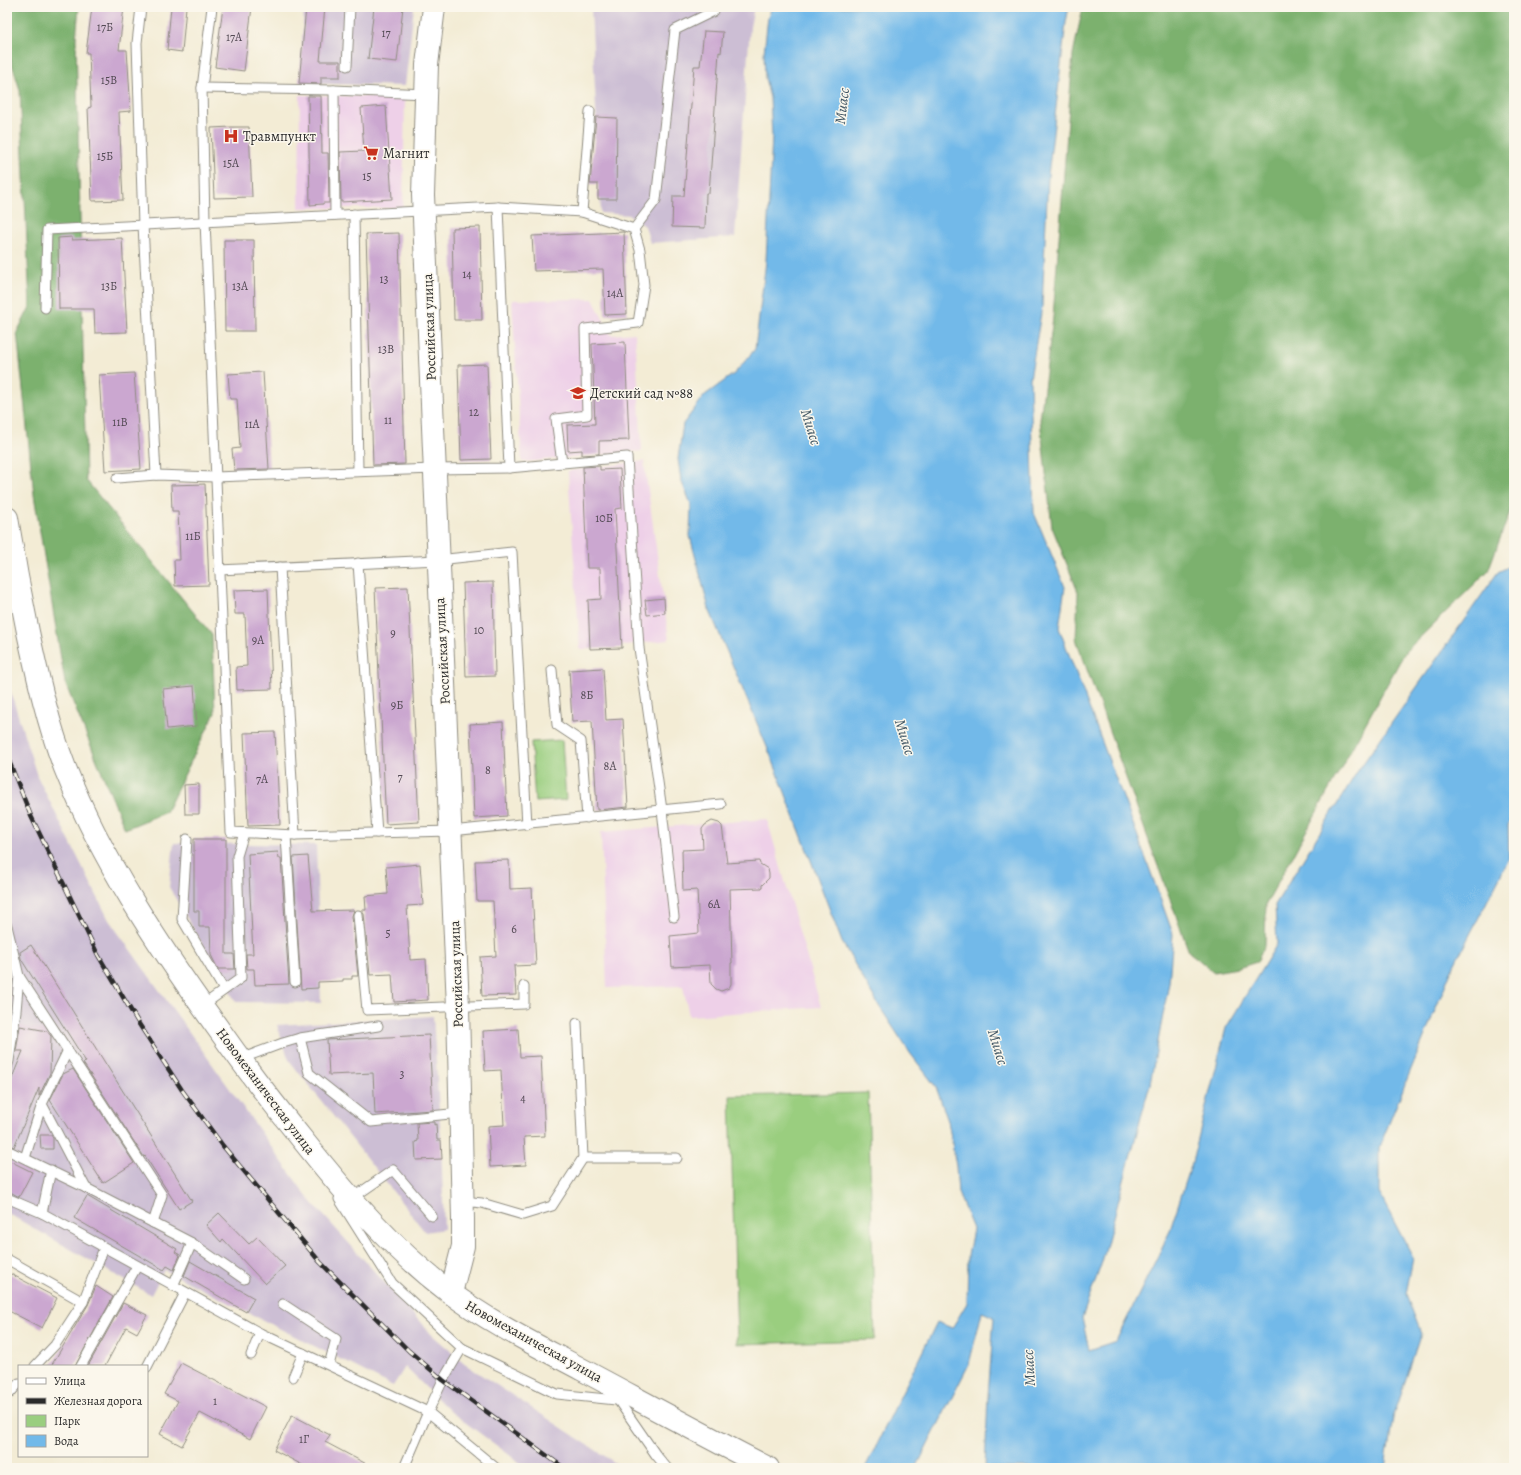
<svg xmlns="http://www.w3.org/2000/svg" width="1521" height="1475" font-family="Alegreya,serif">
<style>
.built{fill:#eed0e8}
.industrial{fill:#ccbed4}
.green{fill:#9ace7f;stroke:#627c55}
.forest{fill:#7bb16e;stroke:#536e4c}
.water{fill:#72b9e9;stroke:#4e728a}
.building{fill:#cba7d0}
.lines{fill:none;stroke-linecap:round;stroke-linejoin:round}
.service-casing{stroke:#8f8c80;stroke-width:11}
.secondary-casing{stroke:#8f8c80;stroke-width:24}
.service{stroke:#fff;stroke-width:9}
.secondary{stroke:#fff;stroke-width:22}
.rail-casing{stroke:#2b2b2b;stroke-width:4.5}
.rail{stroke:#fbf7ec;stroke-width:3;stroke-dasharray:9;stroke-linecap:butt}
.labels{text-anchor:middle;stroke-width:3;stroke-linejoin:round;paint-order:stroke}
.number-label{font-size:12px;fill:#534a54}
.poi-label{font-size:14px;fill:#2b2b2b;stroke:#fbf7ec;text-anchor:start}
.street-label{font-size:14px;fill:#2b2b2b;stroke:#fbf7ec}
.water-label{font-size:15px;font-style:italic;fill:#405664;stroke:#fbf7ec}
</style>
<rect width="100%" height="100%" fill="#fbf7ec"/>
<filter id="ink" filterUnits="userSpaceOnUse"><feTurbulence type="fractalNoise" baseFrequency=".025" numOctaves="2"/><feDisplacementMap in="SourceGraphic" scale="8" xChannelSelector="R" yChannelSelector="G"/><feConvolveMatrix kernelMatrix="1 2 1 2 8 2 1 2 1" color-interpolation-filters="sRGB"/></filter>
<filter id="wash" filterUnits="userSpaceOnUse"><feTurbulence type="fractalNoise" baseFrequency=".012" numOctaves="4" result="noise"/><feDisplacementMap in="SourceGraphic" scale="16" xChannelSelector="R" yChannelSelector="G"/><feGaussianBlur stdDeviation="0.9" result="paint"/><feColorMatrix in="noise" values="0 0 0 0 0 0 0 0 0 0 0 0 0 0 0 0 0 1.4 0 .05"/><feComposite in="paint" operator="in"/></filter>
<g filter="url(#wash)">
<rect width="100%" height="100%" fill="#f3ecd5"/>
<g class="built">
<polygon points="300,95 405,97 403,208 299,208"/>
<polygon points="593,299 611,335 635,333 642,451 522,462 512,300"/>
<polygon points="644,461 669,640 580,650 568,471"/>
<polygon points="767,819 821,1007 689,1016 683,986 607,988 601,832"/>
</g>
<g class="industrial">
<polygon points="304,7 414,7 405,86 300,83"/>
<polygon points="591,7 754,7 750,27 735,237 650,243 645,226 629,215 601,213"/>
<polygon points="7,680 37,776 109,920 308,1198 431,1334 469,1367 623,1468 527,1468 451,1412 405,1367 393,1386 164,1270 151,1295 7,1213"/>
<polygon points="174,843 316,845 321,1003 236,1002 169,887"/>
<polygon points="433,1016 441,1140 444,1229 425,1232 289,1060 277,1025"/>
</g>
<g class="green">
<polygon points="562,740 566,800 535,802 531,742"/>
<polygon points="868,1093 875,1340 737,1344 730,1096"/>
</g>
<g class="forest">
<polygon points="7,7 79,7 76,39 86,480 212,635 215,713 166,812 125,829 65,683 34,495 17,332 30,307 20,90 7,48"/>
<polygon points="1083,7 1514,7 1514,501 1488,571 1405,652 1266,904 1265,945 1257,962 1238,968 1214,972 1189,952 1076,639 1078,592 1052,527 1040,420 1053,317 1073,54"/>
</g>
<polygon class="water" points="772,7 1069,7 1066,22 1048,176 1042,307 1030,379 1034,513 1065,587 1059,628 1138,837 1173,934 1169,983 1150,1084 1102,1262 1082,1318 1089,1350 1116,1341 1169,1233 1191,1166 1226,1028 1277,944 1275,905 1357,772 1498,572 1514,564 1514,813 1508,825 1509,859 1451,971 1379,1148 1379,1193 1413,1258 1406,1294 1421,1333 1393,1418 1385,1468 985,1468 988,1396 994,1317 982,1312 969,1364 916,1468 865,1468 937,1322 952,1328 967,1303 968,1256 973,1229 958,1193 956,1166 948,1121 936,1087 910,1053 879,1006 842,942 775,766 709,609 690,536 691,504 681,480 678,459 683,424 705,395 735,373 755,349 766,261 772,136 770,98 765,78 764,53 768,17"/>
<g id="blocks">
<g class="building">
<polygon points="92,7 124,7 119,50 127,50 131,111 119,112 123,200 92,201 88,108 91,107 89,53 86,53"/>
<polygon points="171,7 186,7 182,52 167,50"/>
<polygon points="223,7 252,7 244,71 215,67"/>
<polygon points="306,7 325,7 320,61 340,61 340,77 321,77 321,84 299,83"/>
<polygon points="374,7 403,7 397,62 368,59"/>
<polygon points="704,31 723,32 721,53 719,52 709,193 706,193 705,228 672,227 673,196 684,196 694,66 700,66"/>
<polygon points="308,96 321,96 322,153 328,153 329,203 323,203 323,204 310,205"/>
<polygon points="386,106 392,199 341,202 340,152 364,151 361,108"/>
<polygon points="596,117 617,118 616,199 598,199 598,184 590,184"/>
<polygon points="231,127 249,127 252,197 214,198 211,128"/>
<polygon points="480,227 482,320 454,320 452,228"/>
<polygon points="624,232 627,314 605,315 603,269 534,271 532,236"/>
<polygon points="399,233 405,464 373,465 366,234"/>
<polygon points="72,237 72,240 122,238 127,332 95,333 94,309 59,309 58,238"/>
<polygon points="224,240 254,240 255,331 225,331"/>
<polygon points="625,342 629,440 599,441 599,454 582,455 582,450 568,451 567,425 595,424 592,344"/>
<polygon points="487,364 491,459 461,460 458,365"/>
<polygon points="263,372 269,469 234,470 232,449 240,448 237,399 230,399 228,374"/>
<polygon points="134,373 141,469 105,471 99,375"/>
<polygon points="600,466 600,470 620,469 622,508 615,509 622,648 590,649 588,600 601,599 600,568 587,568 583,467"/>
<polygon points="205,484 209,585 175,586 174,560 180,560 178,511 172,511 171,485"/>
<polygon points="493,582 495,676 466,677 463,583"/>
<polygon points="408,587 419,822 386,824 375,588"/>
<polygon points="268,589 272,689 237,690 236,667 247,666 245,614 235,614 234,590"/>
<polygon points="664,598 665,613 647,615 645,600"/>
<polygon points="603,668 606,720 623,719 628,807 597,810 592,721 572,722 569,670"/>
<polygon points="194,686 197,726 167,729 163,689"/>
<polygon points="503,722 507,816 474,818 470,724"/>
<polygon points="275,732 280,825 248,826 244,733"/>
<polygon points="199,784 199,814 185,814 184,785"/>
<polygon points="712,821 719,823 722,826 727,863 759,861 760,864 768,869 769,874 769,878 762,885 762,888 730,889 732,963 731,963 731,984 729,988 721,991 716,989 711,984 710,965 672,967 670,936 699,933 697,890 683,891 682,850 703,849 702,829 705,825"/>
<polygon points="194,839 226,839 226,954 234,954 235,969 218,969 211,955 210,927 199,927 199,911 194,911"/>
<polygon points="278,852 279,858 281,858 289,984 255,985 254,969 247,969 246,954 253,954 248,854"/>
<polygon points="308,856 313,911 354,910 352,916 358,976 352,976 352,979 343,979 343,981 318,982 318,988 301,989 293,857"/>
<polygon points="509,860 510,889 532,888 536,965 514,966 516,995 482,996 480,957 496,956 493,901 477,901 475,861"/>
<polygon points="420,864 423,905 407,906 410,960 426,959 428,1000 394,1002 392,974 370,975 364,914 361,910 366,910 365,896 388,894 386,867"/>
<polygon points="31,945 192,1201 179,1209 145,1156 144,1157 83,1063 86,1062 21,959 20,952"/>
<polygon points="20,1026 47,1031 51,1036 50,1073 39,1096 39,1088 14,1147 7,1144 7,1090 23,1051 16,1051"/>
<polygon points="518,1029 520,1057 541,1056 545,1136 524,1137 526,1165 490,1167 488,1126 504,1125 501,1070 485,1071 483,1031"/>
<polygon points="429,1035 433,1110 375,1114 373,1073 329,1075 327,1040"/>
<polygon points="73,1069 134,1163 103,1183 50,1100 63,1074"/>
<polygon points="434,1122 434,1125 436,1124 437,1140 441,1140 442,1159 416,1160 415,1142 418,1141 417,1123"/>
<polygon points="40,1135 51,1135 53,1138 53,1149 41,1149"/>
<polygon points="7,1157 9,1158 8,1160 32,1172 19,1197 7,1190"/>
<polygon points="87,1196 177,1249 175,1252 180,1255 174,1270 167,1266 164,1270 74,1218"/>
<polygon points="219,1213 249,1244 257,1237 285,1266 265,1284 223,1239 221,1242 206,1225"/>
<polygon points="190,1261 254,1298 246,1312 184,1276"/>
<polygon points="7,1272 57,1298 42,1328 7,1310"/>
<polygon points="96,1286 113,1297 75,1366 51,1366 88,1305"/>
<polygon points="123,1303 147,1315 137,1333 126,1327 105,1366 88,1366"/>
<polygon points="181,1363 266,1407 250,1439 200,1413 182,1446 160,1434 178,1401 164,1394"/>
<polygon points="292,1415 330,1435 325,1442 374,1468 308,1468 274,1450"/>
</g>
</g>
</g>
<g filter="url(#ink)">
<use href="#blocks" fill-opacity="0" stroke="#8f8c80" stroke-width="1"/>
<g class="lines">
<g class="service-casing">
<g id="service">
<polyline points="141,7 137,43 143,225 156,475"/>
<polyline points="212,7 202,88 205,221 231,832 295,835 451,831 721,804"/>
<polyline points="347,66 350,7"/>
<polyline points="202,88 334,90 426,94"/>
<polyline points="334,90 335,215"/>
<polyline points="498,207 509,468"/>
<polyline points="582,212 590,111"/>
<polyline points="354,214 358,471"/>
<polyline points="634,229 656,200 675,30 714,11 715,7"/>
<polyline points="45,308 47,230 498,207 582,212 634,229 640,250 644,285 638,323 585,329 587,415 556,419 562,463"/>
<polyline points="117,478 156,475 215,477 434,469 509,468 627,457 639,648 662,810 674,917"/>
<polyline points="358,563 377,833"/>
<polyline points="280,567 295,835"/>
<polyline points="219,570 438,560 512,552 527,825"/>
<polyline points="552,670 557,725 581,741 587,818"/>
<polyline points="286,835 295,982"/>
<polyline points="187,839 182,919 224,990"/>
<polyline points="358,915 367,1010 524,1004 524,986"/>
<polyline points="7,926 19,976 16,1011 9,1061 7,1067"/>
<polyline points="19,976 162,1195 153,1223"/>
<polyline points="202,1006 241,978 237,856 244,833"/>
<polyline points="300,1038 378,1026"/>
<polyline points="240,1059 283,1043 300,1038 309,1073 371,1122 460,1113"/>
<polyline points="42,1104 86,1188"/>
<polyline points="7,1150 86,1188 192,1243"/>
<polyline points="25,1158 42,1104 68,1050"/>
<polyline points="583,1158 677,1158"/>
<polyline points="7,1198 42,1213 260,1333 428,1412 496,1468"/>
<polyline points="339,1199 392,1283 462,1348 557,1394 626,1401"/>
<polyline points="351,1199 393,1170 432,1216"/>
<polyline points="463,1201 482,1203 523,1215 552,1206 583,1158 577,1023"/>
<polyline points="42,1213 51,1170"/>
<polyline points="7,1259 83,1302"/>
<polyline points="173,1286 192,1243 244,1279"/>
<polyline points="283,1304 336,1339 329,1365"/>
<polyline points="251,1355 260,1333"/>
<polyline points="35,1366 55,1345 83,1302 104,1248"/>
<polyline points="81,1366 137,1266"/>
<polyline points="147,1367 185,1293"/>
<polyline points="293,1377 303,1353"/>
<polyline points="7,1394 10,1393 19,1383"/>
<polyline points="618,1400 656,1455 667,1468"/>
<polyline points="404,1468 428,1412 443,1380 462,1348"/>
</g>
</g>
<g class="secondary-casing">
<g id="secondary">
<polyline points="434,7 427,65 423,195 458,1007 463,1219 463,1246 451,1293"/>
<path d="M7 518C13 556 20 594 28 632 38 678 48 724 65 768 102 861 159 946 217 1027 245 1067 275 1106 306 1144 349 1198 394 1250 448 1291 489 1322 536 1345 581 1369 643 1402 705 1436 768 1468"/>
</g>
</g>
<use href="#service" class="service"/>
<use href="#secondary" class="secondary"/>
<g class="rail-casing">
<polyline id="rail" points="7,756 31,816 98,955 139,1024 182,1090 223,1146 320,1262 409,1351 443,1380 564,1468"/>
</g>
<use href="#rail" class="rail"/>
</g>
</g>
<defs>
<g id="hospital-bare" transform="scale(1.2)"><path d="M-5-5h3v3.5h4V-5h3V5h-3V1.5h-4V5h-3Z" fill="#c8321e" stroke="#fbf7ec" stroke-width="2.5" paint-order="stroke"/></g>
<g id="supermarket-bare" transform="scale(1.2)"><path d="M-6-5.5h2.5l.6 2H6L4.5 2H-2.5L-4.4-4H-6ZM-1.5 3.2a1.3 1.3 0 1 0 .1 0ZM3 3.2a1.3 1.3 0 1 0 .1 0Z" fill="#c8321e" stroke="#fbf7ec" stroke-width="2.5" paint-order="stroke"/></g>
<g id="school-bare" transform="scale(1.2)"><path d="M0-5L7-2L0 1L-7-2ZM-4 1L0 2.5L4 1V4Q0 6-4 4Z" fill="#c8321e" stroke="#fbf7ec" stroke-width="2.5" paint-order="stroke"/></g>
</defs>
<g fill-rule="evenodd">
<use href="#hospital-bare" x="231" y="136"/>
<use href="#supermarket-bare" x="371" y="153"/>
<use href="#school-bare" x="578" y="393"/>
</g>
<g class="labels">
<g class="number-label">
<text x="105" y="31">17Б</text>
<text x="386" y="37">17</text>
<text x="234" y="41">17А</text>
<text x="109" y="84">15В</text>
<text x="105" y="160">15Б</text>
<text x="231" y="167">15А</text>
<text x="367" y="180">15</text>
<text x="467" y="278">14</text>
<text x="384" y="283">13</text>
<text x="109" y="290">13Б</text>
<text x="240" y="290">13А</text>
<text x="615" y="297">14А</text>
<text x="386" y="353">13В</text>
<text x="474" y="416">12</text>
<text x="388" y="424">11</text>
<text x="120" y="426">11В</text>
<text x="252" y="428">11А</text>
<text x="604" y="522">10Б</text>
<text x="193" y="540">11Б</text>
<text x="479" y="634">10</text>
<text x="393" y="637">9</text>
<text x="258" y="644">9А</text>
<text x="587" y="699">8Б</text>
<text x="397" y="709">9Б</text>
<text x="610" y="770">8А</text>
<text x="488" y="774">8</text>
<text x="400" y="781">7</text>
<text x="262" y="783">7А</text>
<text x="714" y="908">6А</text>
<text x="514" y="933">6</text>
<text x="388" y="937">5</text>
<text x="402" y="1078">3</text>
<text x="523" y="1102">4</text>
<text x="215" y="1405">1</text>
<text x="304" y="1443">1Г</text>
</g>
<g class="poi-label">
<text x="243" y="141">Травмпункт</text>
<text x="383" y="158">Магнит</text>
<text x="590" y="398">Детский сад №88</text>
</g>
<g class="street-label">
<text transform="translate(429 327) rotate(-92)" y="5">Российская улица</text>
<text transform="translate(442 651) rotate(-93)" y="5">Российская улица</text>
<text transform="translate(456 974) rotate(-92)" y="5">Российская улица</text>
<text transform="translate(266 1091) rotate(53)" y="5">Новомеханическая улица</text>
<text transform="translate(534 1341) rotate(29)" y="5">Новомеханическая улица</text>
</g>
<g class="water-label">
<text transform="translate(842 106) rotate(-83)" y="5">Миасс</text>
<text transform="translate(811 427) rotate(73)" y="5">Миасс</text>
<text transform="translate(905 737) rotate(73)" y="5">Миасс</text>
<text transform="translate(998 1047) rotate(73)" y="5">Миасс</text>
<text transform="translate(1029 1368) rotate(-93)" y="5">Миасс</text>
</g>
</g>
<rect width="1521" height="1475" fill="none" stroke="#fbf7ec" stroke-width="24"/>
<rect x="18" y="1365" width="130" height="92" fill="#fbf7ec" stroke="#a8a59f"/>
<rect x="26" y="1378" width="20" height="6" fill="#ffffff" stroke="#a8a59f"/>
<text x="54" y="1385" font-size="12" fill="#2b2b2b">Улица</text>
<rect x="26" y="1398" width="20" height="6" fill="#2b2b2b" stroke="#a8a59f"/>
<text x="54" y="1405" font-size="12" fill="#2b2b2b">Железная дорога</text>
<rect x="26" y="1415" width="20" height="12" fill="#9ace7f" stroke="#a8a59f"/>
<text x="54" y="1425" font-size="12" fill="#2b2b2b">Парк</text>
<rect x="26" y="1435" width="20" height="12" fill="#72b9e9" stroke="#a8a59f"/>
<text x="54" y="1445" font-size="12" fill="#2b2b2b">Вода</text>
</svg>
